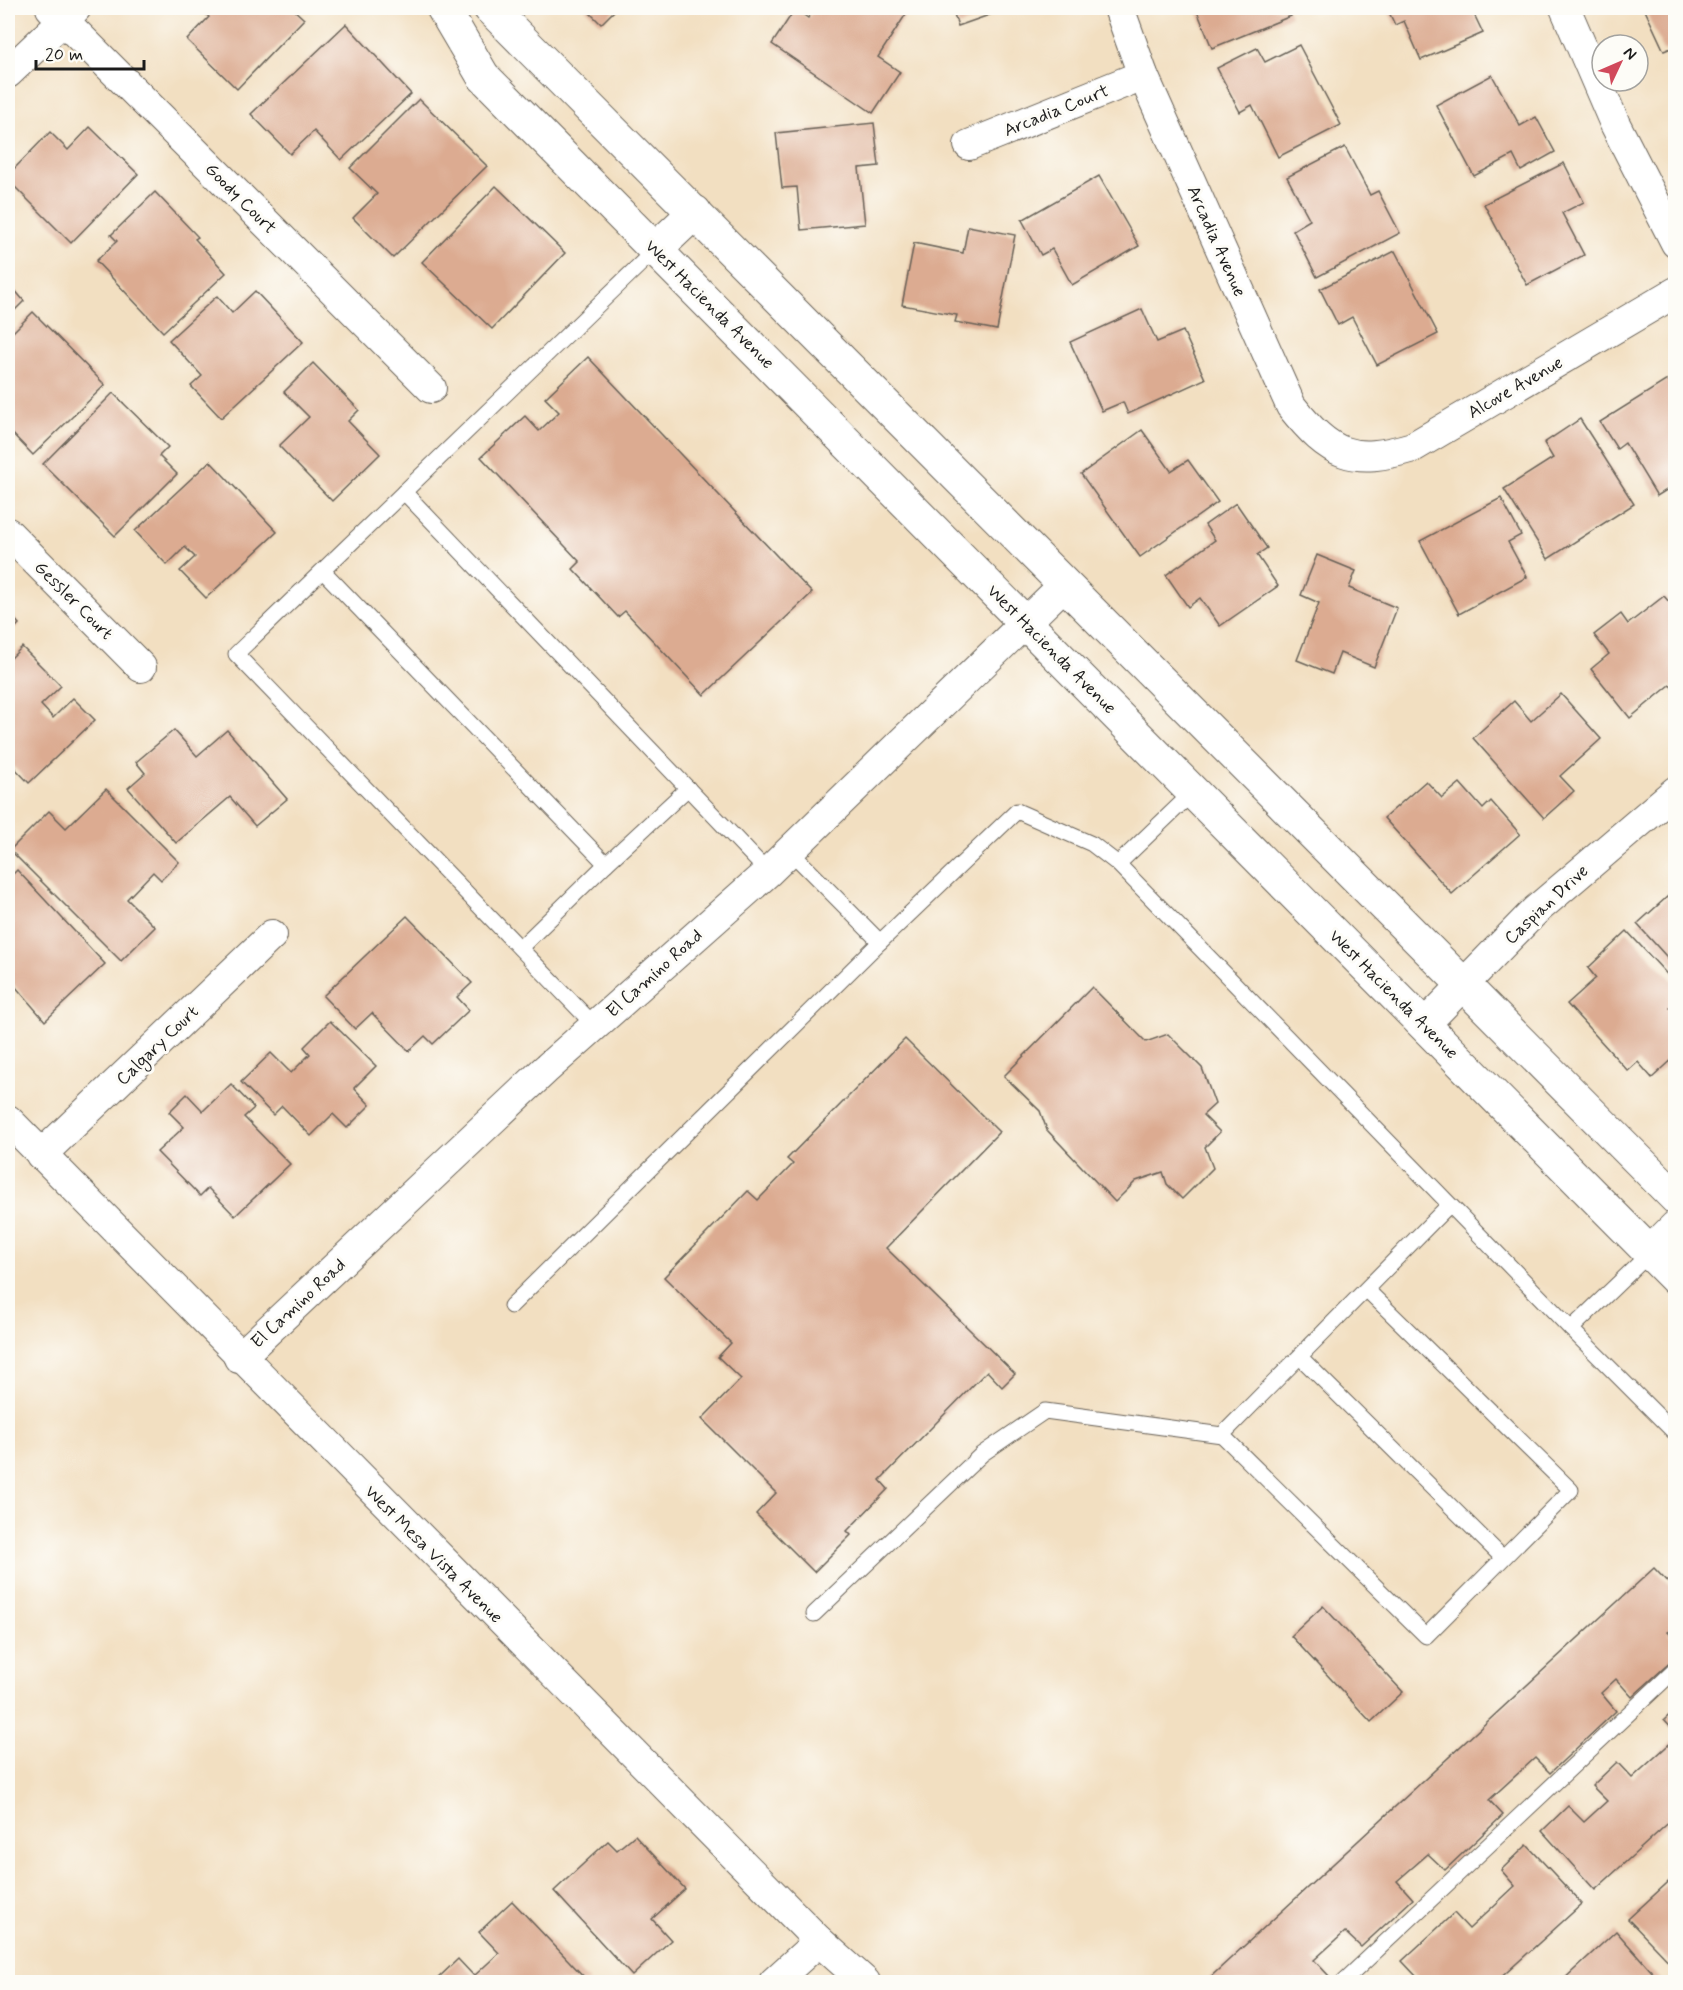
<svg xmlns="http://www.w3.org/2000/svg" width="1683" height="1990" font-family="Mynerve,sans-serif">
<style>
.building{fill:#dcab91}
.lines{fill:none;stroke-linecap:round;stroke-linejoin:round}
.service-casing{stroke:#676056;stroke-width:17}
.minor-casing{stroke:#676056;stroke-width:32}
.secondary-casing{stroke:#676056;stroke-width:35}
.service{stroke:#fff;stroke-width:15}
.minor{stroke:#fff;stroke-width:30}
.secondary{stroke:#fff;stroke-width:33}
.labels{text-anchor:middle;stroke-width:6;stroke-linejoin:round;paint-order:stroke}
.street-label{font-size:18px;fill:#1c1c1c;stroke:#fdfcf7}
</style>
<rect width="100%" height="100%" fill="#fdfcf7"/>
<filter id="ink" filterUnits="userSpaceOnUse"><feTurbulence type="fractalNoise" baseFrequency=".0167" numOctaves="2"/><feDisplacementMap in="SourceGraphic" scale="12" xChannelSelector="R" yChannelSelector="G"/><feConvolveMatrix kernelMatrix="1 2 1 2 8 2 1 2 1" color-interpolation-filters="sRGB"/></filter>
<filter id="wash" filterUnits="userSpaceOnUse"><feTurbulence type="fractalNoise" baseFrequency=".008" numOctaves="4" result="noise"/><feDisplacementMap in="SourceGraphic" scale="24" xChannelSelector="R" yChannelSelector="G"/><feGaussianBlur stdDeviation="1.35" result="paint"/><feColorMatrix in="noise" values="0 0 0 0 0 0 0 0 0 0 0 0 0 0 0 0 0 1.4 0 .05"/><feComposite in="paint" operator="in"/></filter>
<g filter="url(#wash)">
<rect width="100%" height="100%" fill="#f2dfc1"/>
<g id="blocks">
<g class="building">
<polygon points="199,8 292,8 304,19 237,89 187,40 209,17"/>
<polygon points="585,8 617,8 601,24"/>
<polygon points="815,8 896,8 906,14 878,57 900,72 873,113 772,44 795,9 808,18"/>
<polygon points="952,8 1009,8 958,26"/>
<polygon points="1206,8 1288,8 1291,16 1212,48 1197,11"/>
<polygon points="1387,8 1471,8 1483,33 1421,60 1404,21 1395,25"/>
<polygon points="1644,8 1676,8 1676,46 1664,51"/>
<polygon points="346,24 411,94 341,160 314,131 290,154 251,114"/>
<polygon points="1299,45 1341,125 1278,157 1252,105 1240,112 1217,68 1257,48 1265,62"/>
<polygon points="1492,75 1520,126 1536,117 1555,152 1521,171 1513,155 1474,176 1436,105"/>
<polygon points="419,99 487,166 393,258 353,218 377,194 350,168"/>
<polygon points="874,123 879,166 859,168 865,224 801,230 797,187 782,188 776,133"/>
<polygon points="90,127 138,174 71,243 8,180 8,175 50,132 68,150"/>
<polygon points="1345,147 1370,195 1378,191 1400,233 1317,277 1293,230 1310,220 1287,177"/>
<polygon points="1564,163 1584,202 1562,213 1584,255 1527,285 1484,204"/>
<polygon points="1099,176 1139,246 1072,285 1052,249 1041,255 1022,220"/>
<polygon points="496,186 565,253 492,329 422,262"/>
<polygon points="155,192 198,237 195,239 226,273 163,332 96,261 117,241 111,235"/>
<polygon points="968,226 1015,235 997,330 955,322 957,315 902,305 914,243 963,253"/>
<polygon points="1395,251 1438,334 1377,365 1352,317 1338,325 1320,289"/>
<polygon points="8,282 24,301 8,317"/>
<polygon points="255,291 303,342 221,418 191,386 202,376 169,340 217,296 232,313"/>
<polygon points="1142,309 1157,342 1183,331 1205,379 1128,414 1123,402 1102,411 1070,342"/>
<polygon points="33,312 105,385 33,455 8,429 8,337"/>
<polygon points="588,357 812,593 704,695 625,611 618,617 573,569 580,562 481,457 525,416 539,431 559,412 545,398"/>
<polygon points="313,363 359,410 348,421 380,454 332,501 279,446 309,417 284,392"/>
<polygon points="1675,375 1676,484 1657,496 1625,443 1617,449 1600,422"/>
<polygon points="113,393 168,447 159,456 177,474 115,536 43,464"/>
<polygon points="1580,419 1634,504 1548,559 1504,489 1553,458 1544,443"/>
<polygon points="1142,430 1171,471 1188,460 1218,502 1140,557 1081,474"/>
<polygon points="210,461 277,532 206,598 180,571 195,557 185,547 167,565 135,531"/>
<polygon points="1501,498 1521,535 1508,542 1527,577 1459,614 1420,541"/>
<polygon points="1236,503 1267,548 1257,555 1278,586 1220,626 1200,598 1188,607 1166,575 1215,540 1205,525"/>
<polygon points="1317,555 1356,571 1349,588 1397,608 1374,667 1340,653 1332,674 1297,660 1319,603 1301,595"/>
<polygon points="1664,596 1676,610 1676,692 1670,685 1630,718 1591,669 1609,654 1594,635 1621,614 1628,624"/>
<polygon points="8,611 19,624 8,635"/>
<polygon points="22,647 61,686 41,705 53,718 73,698 95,720 29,783 8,761 8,661"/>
<polygon points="1561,694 1601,739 1560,776 1574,791 1544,818 1473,738 1514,701 1531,721"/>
<polygon points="174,730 197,756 227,730 287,799 255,826 230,797 176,843 128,788 145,773 136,762"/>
<polygon points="1426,781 1442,798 1460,783 1483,809 1491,801 1520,834 1452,894 1384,818"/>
<polygon points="106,789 179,862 161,880 153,872 127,899 155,927 121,961 10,850 49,811 66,828"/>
<polygon points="17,870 105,964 45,1021 8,978 8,879"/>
<polygon points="1676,889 1676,967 1637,924"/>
<polygon points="407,916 472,983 457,997 469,1010 433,1044 425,1036 409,1051 372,1013 355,1029 323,996"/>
<polygon points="1627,931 1676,984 1676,1002 1670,1008 1676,1014 1676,1056 1652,1078 1638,1062 1628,1071 1567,1004 1596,978 1588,968"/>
<polygon points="1092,987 1146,1042 1168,1034 1202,1068 1215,1104 1203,1115 1220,1132 1205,1147 1213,1168 1182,1199 1167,1184 1163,1172 1136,1181 1115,1202 1047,1130 1040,1111 1004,1076"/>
<polygon points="330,1021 376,1066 354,1088 370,1105 347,1128 333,1114 311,1136 282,1106 273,1115 241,1082 271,1053 291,1073 310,1054 304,1047"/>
<polygon points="905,1039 999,1132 886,1248 1015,1374 1002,1387 987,1371 880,1480 888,1489 847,1531 851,1535 814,1572 756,1514 776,1493 702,1419 741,1379 718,1357 731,1343 664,1277 748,1191 758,1200 793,1164 787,1159"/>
<polygon points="231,1084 254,1108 244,1117 290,1164 235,1216 208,1188 200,1196 157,1152 184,1127 169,1112 187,1094 203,1111"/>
<polygon points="1654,1568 1676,1591 1676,1626 1668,1632 1676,1640 1676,1657 1632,1697 1616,1679 1601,1693 1616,1711 1550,1773 1535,1758 1489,1800 1503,1815 1445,1870 1428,1854 1397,1881 1413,1899 1361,1947 1345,1932 1314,1960 1329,1976 1322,1982 1205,1982"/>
<polygon points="1323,1606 1403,1692 1371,1722 1291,1636"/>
<polygon points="1676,1709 1676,1733 1664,1720"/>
<polygon points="1676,1738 1676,1816 1595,1890 1542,1831 1568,1806 1584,1822 1607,1801 1592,1786 1617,1762 1632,1778"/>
<polygon points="635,1835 685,1889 652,1919 671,1940 632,1976 554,1891 608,1841 617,1850"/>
<polygon points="1527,1845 1582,1904 1496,1982 1411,1982 1417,1977 1402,1961 1454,1913 1469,1929 1515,1886 1501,1870"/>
<polygon points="1676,1875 1676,1969 1628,1919"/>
<polygon points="512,1901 589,1982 434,1982 458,1959 474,1976 499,1953 479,1932"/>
<polygon points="1616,1931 1661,1982 1561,1982"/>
</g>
</g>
</g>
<g filter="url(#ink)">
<use href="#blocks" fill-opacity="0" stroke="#676056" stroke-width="1.5"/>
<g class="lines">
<g class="service-casing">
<g id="service">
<polyline points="404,492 768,872"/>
<polyline points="323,571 606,864 520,948"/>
<polyline points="606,864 688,788"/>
<polyline points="1118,864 1193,792"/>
<polyline points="880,942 1017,811 1092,844 1118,864 1571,1329 1650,1253"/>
<polyline points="595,1026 236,654 656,249"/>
<polyline points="1366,1289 1571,1490 1426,1636 1222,1435 1449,1205"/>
<polyline points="511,1306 880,942 790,851"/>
<polyline points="1571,1329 1676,1434"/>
<polyline points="1300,1357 1503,1558"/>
<polyline points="814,1614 982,1454 1045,1411 1222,1435"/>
<polyline points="1343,1982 1676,1669"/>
</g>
</g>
<g class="minor-casing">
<g id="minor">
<polyline points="51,8 431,388"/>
<path d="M1119 8 1143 75 1291 406C1331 456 1352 465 1413 447L1676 292"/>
<polyline points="1565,8 1615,124 1676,243"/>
<polyline points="8,73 76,8"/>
<polyline points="969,145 1143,75"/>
<polyline points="8,533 141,667"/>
<polyline points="1424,1025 1535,911 1676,791"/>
<polyline points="8,1120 819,1941 865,1982"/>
<polyline points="41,1155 272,935"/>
<polyline points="239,1358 545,1070 768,872 1065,584"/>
<polyline points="774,1982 819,1941"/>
</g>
</g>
<g class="secondary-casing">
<g id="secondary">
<polyline points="443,8 483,76 1676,1279"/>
<polyline points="490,8 1676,1198"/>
<polyline points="656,249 695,212"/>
<polyline points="1650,1253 1676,1227"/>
</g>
</g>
<use href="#service" class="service"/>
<use href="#minor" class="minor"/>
<use href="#secondary" class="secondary"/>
</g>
</g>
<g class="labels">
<g class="street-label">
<text transform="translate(1056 110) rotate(-22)" y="6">Arcadia Court</text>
<text transform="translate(241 198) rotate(45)" y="6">Goody Court</text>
<text transform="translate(1217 241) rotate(66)" y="6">Arcadia Avenue</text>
<text transform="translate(710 304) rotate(45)" y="6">West Hacienda Avenue</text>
<text transform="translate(1515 387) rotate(-30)" y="6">Alcove Avenue</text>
<text transform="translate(74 600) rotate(45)" y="6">Gessler Court</text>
<text transform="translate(1052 649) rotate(45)" y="6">West Hacienda Avenue</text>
<text transform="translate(1546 904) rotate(-43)" y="6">Caspian Drive</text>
<text transform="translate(654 973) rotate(-42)" y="6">El Camino Road</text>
<text transform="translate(1394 994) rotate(45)" y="6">West Hacienda Avenue</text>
<text transform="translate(157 1045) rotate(-44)" y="6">Calgary Court</text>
<text transform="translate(298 1303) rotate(-43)" y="6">El Camino Road</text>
<text transform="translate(434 1554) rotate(45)" y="6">West Mesa Vista Avenue</text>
</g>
</g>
<rect width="1683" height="1990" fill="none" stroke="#fdfcf7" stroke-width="30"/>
<g transform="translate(1620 63) rotate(46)"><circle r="28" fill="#fdfcf7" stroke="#a3a29f" stroke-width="1.5"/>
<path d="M0-4.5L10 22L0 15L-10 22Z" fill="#d1495b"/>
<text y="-9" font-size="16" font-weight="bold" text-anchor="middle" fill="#1c1c1c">N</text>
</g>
<path d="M36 60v9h108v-9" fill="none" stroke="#1c1c1c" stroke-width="3"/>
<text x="45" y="60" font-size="18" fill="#1c1c1c" stroke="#fdfcf7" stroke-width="4.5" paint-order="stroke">20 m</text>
</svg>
